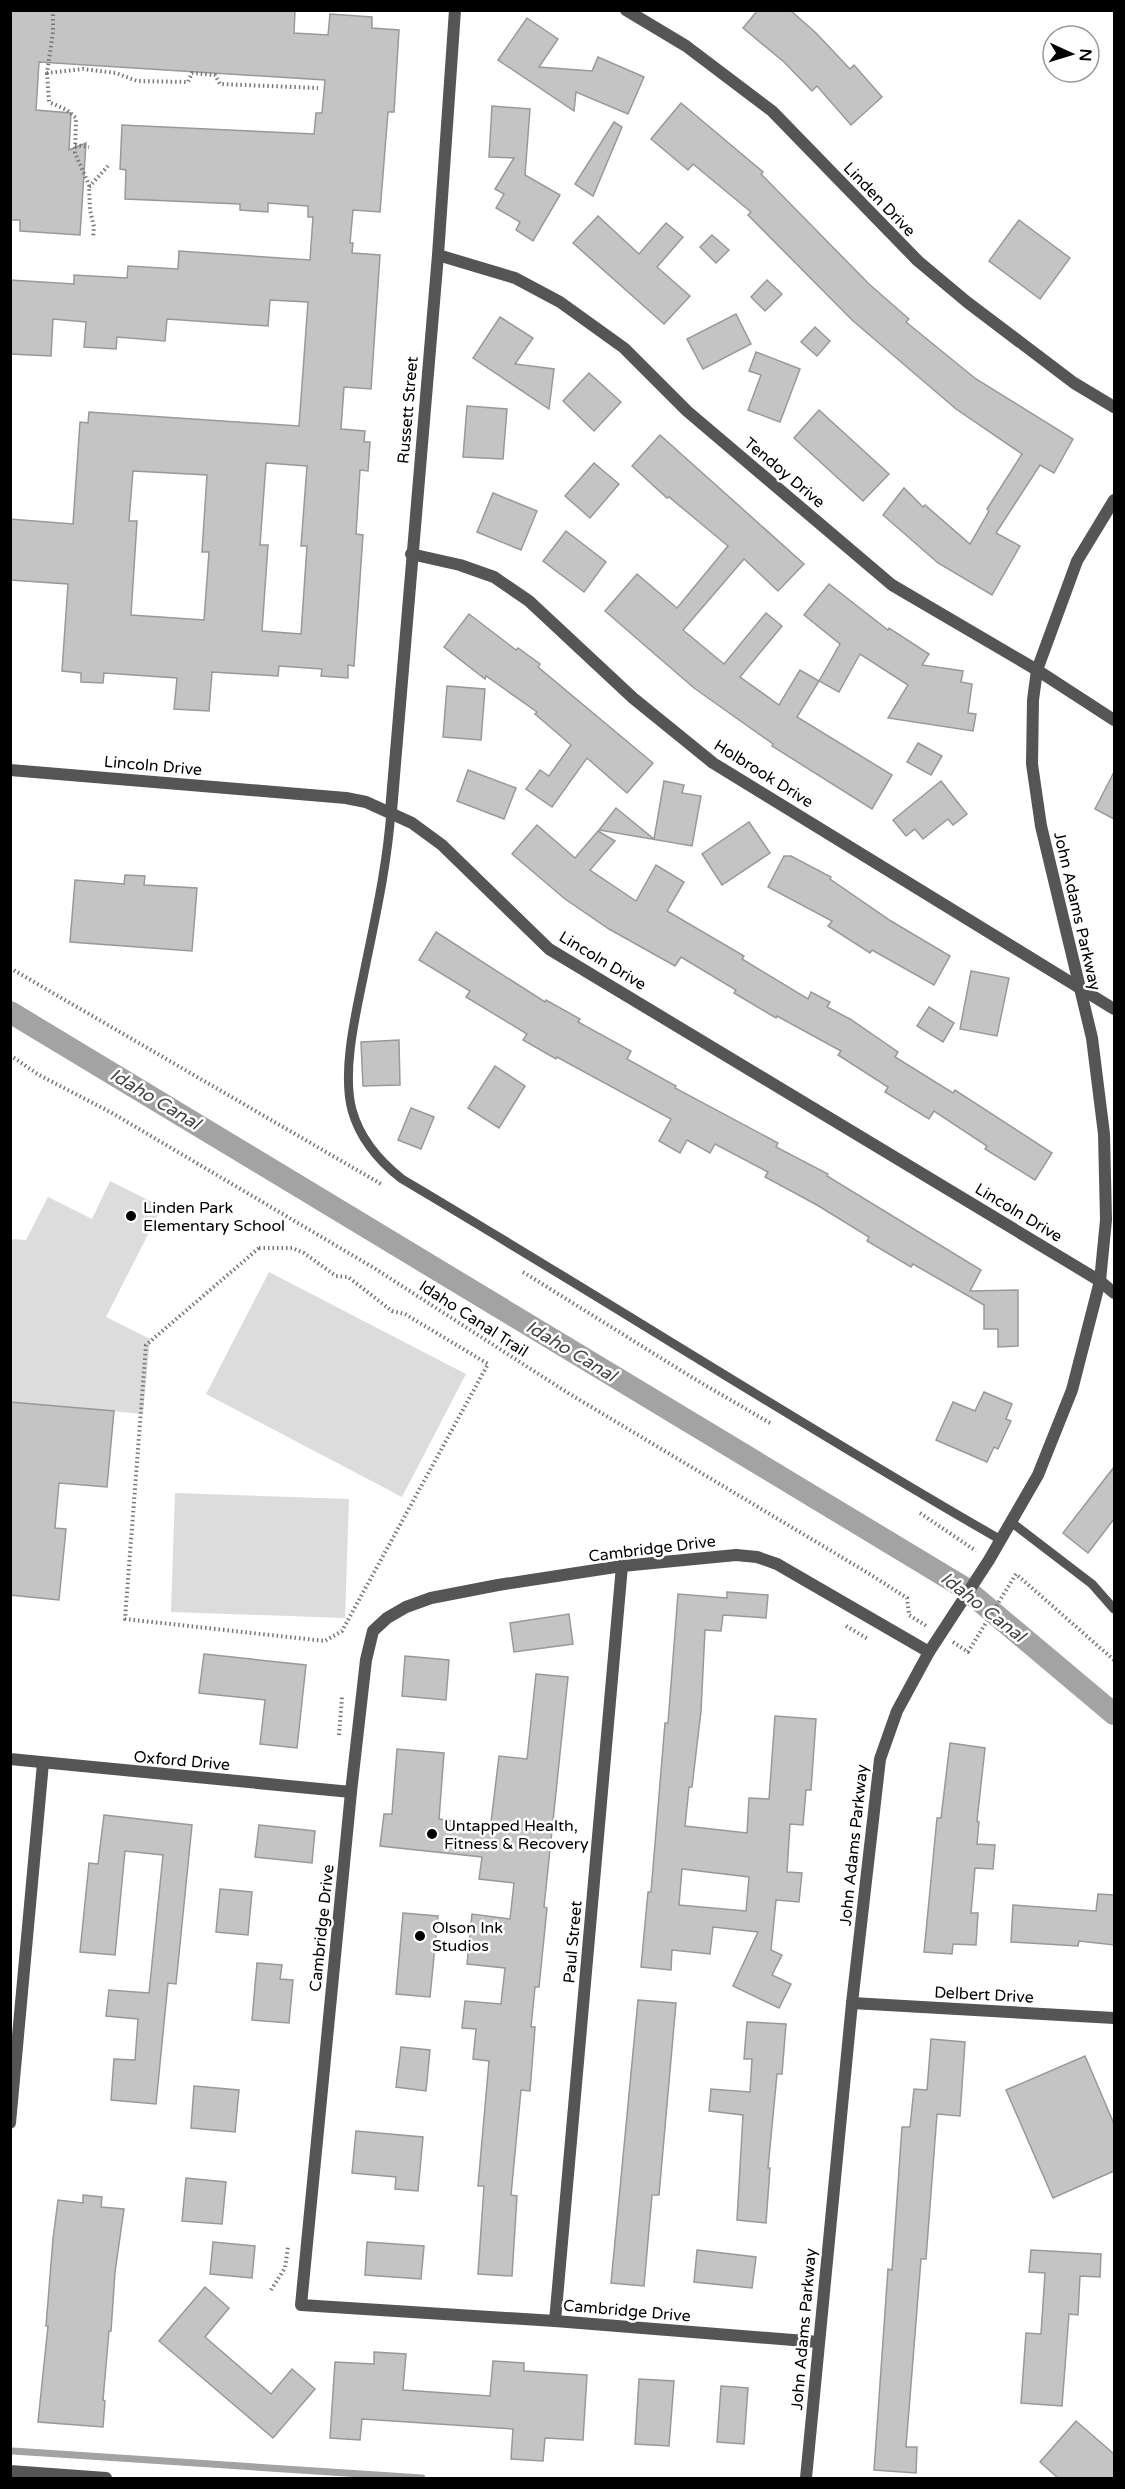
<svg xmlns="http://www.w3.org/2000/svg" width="1125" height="2489" font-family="'Varela Round',sans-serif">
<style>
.green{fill:#dcdcdc}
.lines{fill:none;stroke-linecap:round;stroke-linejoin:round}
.stream{stroke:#a3a3a3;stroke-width:7}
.canal{stroke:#a3a3a3;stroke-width:22}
.building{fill:#c4c4c4;stroke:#999;stroke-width:1.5;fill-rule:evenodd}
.path{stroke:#777;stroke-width:4;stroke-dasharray:1.5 3;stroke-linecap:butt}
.service{stroke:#555;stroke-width:9}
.minor{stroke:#555;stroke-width:12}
.tertiary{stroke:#555;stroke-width:12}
.poi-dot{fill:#000;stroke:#fff;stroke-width:2}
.labels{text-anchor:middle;stroke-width:5;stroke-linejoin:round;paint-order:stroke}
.street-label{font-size:16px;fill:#000;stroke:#fff}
.poi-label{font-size:16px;fill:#000;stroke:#fff;text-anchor:start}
.water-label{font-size:18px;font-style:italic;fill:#444;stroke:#fff}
</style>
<rect width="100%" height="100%" fill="#fff"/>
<g class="green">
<polygon points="110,1181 162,1207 106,1317 150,1339 143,1414 11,1402 10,1239 26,1240 48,1197 92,1219"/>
<polygon points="269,1272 466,1374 402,1497 206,1394"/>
<polygon points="175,1493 349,1499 345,1618 171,1612"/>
</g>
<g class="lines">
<polyline class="stream" points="13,2451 422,2478"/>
<polyline class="canal" points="10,1012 963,1587 1114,1714"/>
</g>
<g class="building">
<path d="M10 10H295L294 33 328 35 330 14 372 17V28L399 30 394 112H388L380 212 353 210 350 243H353L352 253 380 255 371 389 344 387 341 429 365 431 364 442H370L368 471 360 470 356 534 363 535 354 666 348 665V678L321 676 322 669 279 666 278 676 212 672 209 711 174 709 177 678 104 673 103 683 81 682V673L62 671 68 584 10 580V519L73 524 80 422 88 423 89 412 299 426 308 302 270 300 268 326 167 319 165 341 117 337 116 349 84 347 86 322 53 319 51 356 10 354V280L74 284V275L127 278 128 266 178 269 179 251 310 260 313 217H308V206L268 203V212L240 210V204L125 199 126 170 120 169 122 125 314 134 316 113H322L325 80 39 62 36 110 71 113 69 150 86 143 80 235 20 231V220H10ZM266 463 307 466 301 546H307L301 634 262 631 268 545H260ZM133 471 207 475 202 552H209L204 620 131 615 137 521H129Z"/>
<polygon points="758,10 790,10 816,33 850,69 854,65 882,97 851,125 817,86 812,91 784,62 743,28"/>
<polygon points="527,18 558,39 539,67 592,71 598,57 644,77 628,114 576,92 574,111 498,60"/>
<polygon points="681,103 763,172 761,174 869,284 909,319 906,322 976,379 1073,439 1054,473 1040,465 996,533 1020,546 992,595 938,563 883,515 904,488 923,507 925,505 970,544 989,511 987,509 1022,454 956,409 852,320 748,215 751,212 693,164 688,170 651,139"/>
<polygon points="492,106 530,109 525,175 560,195 533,241 516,230 520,222 496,208 504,194 495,189 514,158 489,157"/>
<polygon points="614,122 622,127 593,196 575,184"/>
<polygon points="598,216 639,254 666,223 683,237 657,267 690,296 664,324 573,243"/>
<polygon points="1019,220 1070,258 1040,299 989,261"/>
<polygon points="712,235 729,250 716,263 700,247"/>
<polygon points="767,280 782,294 765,311 751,297"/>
<polygon points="736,314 751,344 703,369 687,339"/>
<polygon points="500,317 533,338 515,364 554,369 549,409 473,358"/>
<polygon points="815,327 830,341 817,356 801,342"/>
<polygon points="756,352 800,369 780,422 748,410 761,375 749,371"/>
<polygon points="589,373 621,402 594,431 563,401"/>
<polygon points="467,406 507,409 503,459 463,457"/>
<polygon points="819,410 889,474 863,501 794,438"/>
<polygon points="660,435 804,564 778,591 744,559 683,630 724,664 766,613 782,626 740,677 779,705 800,670 819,681 797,717 892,775 872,809 772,746 773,744 694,688 605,611 637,574 677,608 728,546 669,497 667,498 632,466"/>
<polygon points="594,463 619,484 590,518 565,496"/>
<polygon points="493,493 537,511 521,550 477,532"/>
<polygon points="566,531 606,562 584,592 543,561"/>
<polygon points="829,584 888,630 889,628 929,654 922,665 963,671 961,682 972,684 968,713 976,714 973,731 888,718 908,685 860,654 839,692 819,681 840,644 804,615"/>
<polygon points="469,614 516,650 518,648 540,664 538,667 653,763 627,793 587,758 552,807 526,789 540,770 549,776 571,745 535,714 537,712 486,676 485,679 444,647"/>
<polygon points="447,686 485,689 481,740 443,737"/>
<polygon points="918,743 942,756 931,775 907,762"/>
<polygon points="468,770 516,788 504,819 457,801"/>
<polygon points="1114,772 1114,819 1095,809"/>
<polygon points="664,781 684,785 682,793 701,796 692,846 599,830 616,808 654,839"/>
<polygon points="941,781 967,814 953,825 948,819 923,839 915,829 906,836 893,820"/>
<polygon points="749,822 770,853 722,885 702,854"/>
<polygon points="537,825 575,858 598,831 615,841 590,870 636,901 656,865 684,882 667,911 744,956 742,959 808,999 811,992 830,1002 827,1007 850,1019 898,1052 895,1057 953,1093 955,1090 1052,1153 1035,1180 985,1149 987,1146 934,1111 929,1119 885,1092 888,1087 838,1055 841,1051 777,1016 776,1018 734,993 736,990 681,957 675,966 609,929 565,899 512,854"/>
<polygon points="784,856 791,856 831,877 830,879 891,921 950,956 934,985 872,950 870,953 828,926 832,921 768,887"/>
<polygon points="125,875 145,876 144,885 197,888 192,951 70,942 75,880 124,884"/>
<polygon points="436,932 545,1002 546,1000 580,1019 578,1022 631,1051 627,1059 676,1086 675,1088 778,1143 776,1147 828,1174 827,1176 981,1270 970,1291 1018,1290 1018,1346 998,1347 998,1329 984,1329 984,1305 913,1264 911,1267 867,1241 869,1237 817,1205 765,1177 768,1172 715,1144 710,1153 687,1140 680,1153 659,1141 671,1119 557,1057 556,1059 523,1040 527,1034 466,997 470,991 419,960"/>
<polygon points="971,971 1009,978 997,1036 960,1029"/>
<polygon points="929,1007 954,1023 943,1042 917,1026"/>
<polygon points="399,1040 400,1085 363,1086 361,1042"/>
<polygon points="495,1066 525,1086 499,1128 468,1108"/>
<polygon points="411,1108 434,1117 421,1149 398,1140"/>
<polygon points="984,1392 1012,1404 1006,1419 1011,1421 998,1449 994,1447 987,1462 936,1440 953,1402 975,1411"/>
<polygon points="10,1402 114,1411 107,1487 59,1483 55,1528 66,1529 59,1600 10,1595"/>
<polygon points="1114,1467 1114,1519 1088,1553 1063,1533"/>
<path d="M727 1592 768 1595 766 1618 723 1615 721 1631 705 1630 701 1711 692 1787H689L685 1826 747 1833 749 1798 769 1799 775 1716 816 1719 811 1790H806L803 1825 790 1824 787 1872 802 1873 799 1902 776 1900 771 1950 782 1955 772 1975 791 1984 779 2008 733 1986 758 1932 713 1927 710 1954 672 1950 671 1970 641 1967 648 1892H651L665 1723H668L678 1594 727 1598ZM682 1869 749 1877 746 1911 679 1905Z"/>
<polygon points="569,1614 573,1644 514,1652 510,1623"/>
<polygon points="204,1654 306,1665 297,1748 260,1744 265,1700 199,1693"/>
<polygon points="405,1656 449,1660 446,1700 402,1696"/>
<polygon points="536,1674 568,1677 544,1907 547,1908 539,1987 535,1987 531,2027 535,2027 530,2091 521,2090 511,2195 517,2196 512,2276 478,2274 484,2186 478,2186 489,2061 473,2059 476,2029 462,2028 465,2001 501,2004 505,1968 467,1964 472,1914 510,1919 514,1883 479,1879 482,1857 380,1846 384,1814 392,1814 397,1749 444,1753 439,1819 454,1821 454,1827 490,1831 499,1756 527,1759"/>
<polygon points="950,1743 985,1748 977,1821 979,1822 977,1844 995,1845 993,1869 975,1868 971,1913 978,1913 976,1945 953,1944 952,1954 924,1952 937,1818 941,1818"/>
<polygon points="104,1815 192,1825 176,1984 168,1983 156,2104 111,2100 114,2059 135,2060 138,2019 106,2016 109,1990 149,1993 163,1855 125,1851 115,1955 80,1952 89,1863 98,1864"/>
<polygon points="259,1825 315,1831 312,1863 255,1857"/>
<polygon points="220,1889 252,1892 248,1935 216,1932"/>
<polygon points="1098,1894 1114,1895 1114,1945 1079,1941 1078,1946 1011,1942 1013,1905 1096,1911"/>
<polygon points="403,1913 438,1916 430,1997 396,1994"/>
<polygon points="257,1963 282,1965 280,1979 293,1980 289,2023 252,2020"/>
<polygon points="638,2000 676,2003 659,2195 652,2195 644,2286 611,2283"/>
<polygon points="747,2022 786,2024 782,2074 777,2074 768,2168 770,2168 766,2223 737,2220 743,2115 709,2111 711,2089 750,2092 752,2059 744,2059"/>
<polygon points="931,2039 965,2042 960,2116 937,2114 926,2259 921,2259 906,2447 917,2447 916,2473 874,2470 888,2269 892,2270 902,2127 910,2127 914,2089 927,2090"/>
<polygon points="401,2047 430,2050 426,2091 396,2087"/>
<polygon points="1085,2056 1114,2124 1114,2171 1053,2198 1006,2090"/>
<polygon points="194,2086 239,2090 235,2132 191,2128"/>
<polygon points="356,2131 423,2137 418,2191 395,2189 396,2177 352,2173"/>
<polygon points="186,2178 226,2182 222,2224 182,2221"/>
<polygon points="83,2195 102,2197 101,2207 124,2209 115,2272 111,2331 109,2331 103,2400 105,2401 103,2427 38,2422 48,2326 46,2326 53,2239 58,2200 83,2203"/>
<polygon points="213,2242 255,2246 252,2278 210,2274"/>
<polygon points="367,2242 424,2246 421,2279 365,2275"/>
<polygon points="697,2250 756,2257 752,2288 694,2282"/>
<polygon points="1031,2250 1101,2254 1100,2277 1080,2276 1078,2315 1069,2314 1062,2406 1021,2403 1026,2333 1041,2334 1045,2273 1029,2272"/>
<polygon points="205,2287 229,2308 205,2337 271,2394 292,2369 315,2389 273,2438 159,2341"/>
<polygon points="374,2352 406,2354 403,2390 490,2396 493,2361 524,2363 524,2371 587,2375 583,2440 545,2438 543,2461 511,2459 513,2429 362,2419 360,2440 330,2438 335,2362 374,2364"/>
<polygon points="639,2379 674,2381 669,2446 635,2444"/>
<polygon points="721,2386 748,2388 744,2444 717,2442"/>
<polygon points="1076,2421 1114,2454 1114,2478 1058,2478 1040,2462"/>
</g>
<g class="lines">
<g class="path">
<polyline points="53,10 53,32 47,73 83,69 116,73 137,81 188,82 192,73 215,75 220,84 318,88"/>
<polyline points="47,73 49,102 67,110 76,118 75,153 89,185 90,210 94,227 93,237"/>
<polyline points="75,145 89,147"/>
<polyline points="89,187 108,166"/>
<polyline points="10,968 381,1184"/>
<polyline points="10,1055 39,1075 112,1113 374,1268 568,1393 868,1573 907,1598 909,1615 928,1627"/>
<polygon points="259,1248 292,1248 304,1253 336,1276 348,1277 392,1311 405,1314 488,1364 342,1631 325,1641 125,1619 146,1345"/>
<polyline points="523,1272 693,1378 770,1423"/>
<polyline points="920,1513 976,1551"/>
<polyline points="846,1626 868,1639"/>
<polyline points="953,1642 968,1652 1016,1574 1114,1660"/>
<polyline points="339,1735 342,1697"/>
<polyline points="271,2290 285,2268 288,2247"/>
</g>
<g class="service">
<path d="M391 811C387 868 374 923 363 978 355 1017 342 1072 352 1110 360 1139 379 1161 402 1179 603 1298 799 1424 1001 1540"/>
<polyline points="1011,1522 1092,1584 1114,1609"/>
</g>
<g class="minor">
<polyline points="626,10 686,46 772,111 918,261 967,302 1074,383 1114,407"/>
<polyline points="438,255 515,278 560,302 624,348 687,411 892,585 1037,670 1114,720"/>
<polyline points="411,554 460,565 494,577 529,601 633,698 713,763 1114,1009"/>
<polyline points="10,770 346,798 366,802 412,823 442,845 549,949 1100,1281 1114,1293"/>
<polyline points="391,811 438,255 455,10"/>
<polyline points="10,1759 351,1792"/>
<polyline points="852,2003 1114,2018"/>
<polyline points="10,2123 43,1763"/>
<polyline points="555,2321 622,1566"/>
<polyline points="818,2342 555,2321 301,2305 351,1792 366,1660 373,1631 387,1618 406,1607 431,1598 498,1585 622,1566 736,1555 757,1557 777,1564 929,1652"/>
</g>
<g class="tertiary">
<polyline points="10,2471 106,2478"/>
<polyline points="806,2478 852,2003 880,1759 897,1711 929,1652 989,1560 1038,1475 1072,1390 1100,1281 1106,1220 1104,1134 1092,1038 1041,826 1032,764 1033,700 1037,670 1077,561 1114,500"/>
</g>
</g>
<g class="poi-dot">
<circle cx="131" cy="1216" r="6"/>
<circle cx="432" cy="1834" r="6"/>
<circle cx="420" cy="1936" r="6"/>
</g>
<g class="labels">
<g class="street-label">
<text transform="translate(880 199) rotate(46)" y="6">Linden Drive</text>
<text transform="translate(407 410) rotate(-85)" y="6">Russett Street</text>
<text transform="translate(785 472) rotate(40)" y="6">Tendoy Drive</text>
<text transform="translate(153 765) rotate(5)" y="6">Lincoln Drive</text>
<text transform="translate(764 773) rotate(32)" y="6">Holbrook Drive</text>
<text transform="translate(1078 911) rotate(77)" y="6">John Adams Parkway</text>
<text transform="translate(603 960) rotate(31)" y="6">Lincoln Drive</text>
<text transform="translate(1019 1212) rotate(31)" y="6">Lincoln Drive</text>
<text transform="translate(474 1318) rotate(33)" y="6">Idaho Canal Trail</text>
<text transform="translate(652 1548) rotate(-7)" y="6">Cambridge Drive</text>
<text transform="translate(182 1760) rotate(5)" y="6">Oxford Drive</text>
<text transform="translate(853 1845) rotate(-84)" y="6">John Adams Parkway</text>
<text transform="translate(321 1928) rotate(-84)" y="6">Cambridge Drive</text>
<text transform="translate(572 1942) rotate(-85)" y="6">Paul Street</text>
<text transform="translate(984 1994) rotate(3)" y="6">Delbert Drive</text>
<text transform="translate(627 2310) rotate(5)" y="6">Cambridge Drive</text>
<text transform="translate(803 2329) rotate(-85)" y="6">John Adams Parkway</text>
</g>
<g class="poi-label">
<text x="143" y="1213">Linden Park<tspan x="143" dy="18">Elementary School</tspan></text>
<text x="444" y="1831">Untapped Health,<tspan x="444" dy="18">Fitness &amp; Recovery</tspan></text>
<text x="432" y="1933">Olson Ink<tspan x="432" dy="18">Studios</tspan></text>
</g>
<g class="water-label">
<text transform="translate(155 1099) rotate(31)" y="6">Idaho Canal</text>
<text transform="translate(571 1351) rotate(31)" y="6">Idaho Canal</text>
<text transform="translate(983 1607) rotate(38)" y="6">Idaho Canal</text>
</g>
</g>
<rect width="1125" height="2489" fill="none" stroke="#000000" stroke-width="24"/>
<g transform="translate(1071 54) rotate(94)"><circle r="28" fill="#ffffff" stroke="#999999" stroke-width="1.5"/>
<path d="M0-4.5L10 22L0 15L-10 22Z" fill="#000000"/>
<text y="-9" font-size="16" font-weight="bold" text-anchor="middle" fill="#000000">N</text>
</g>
</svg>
